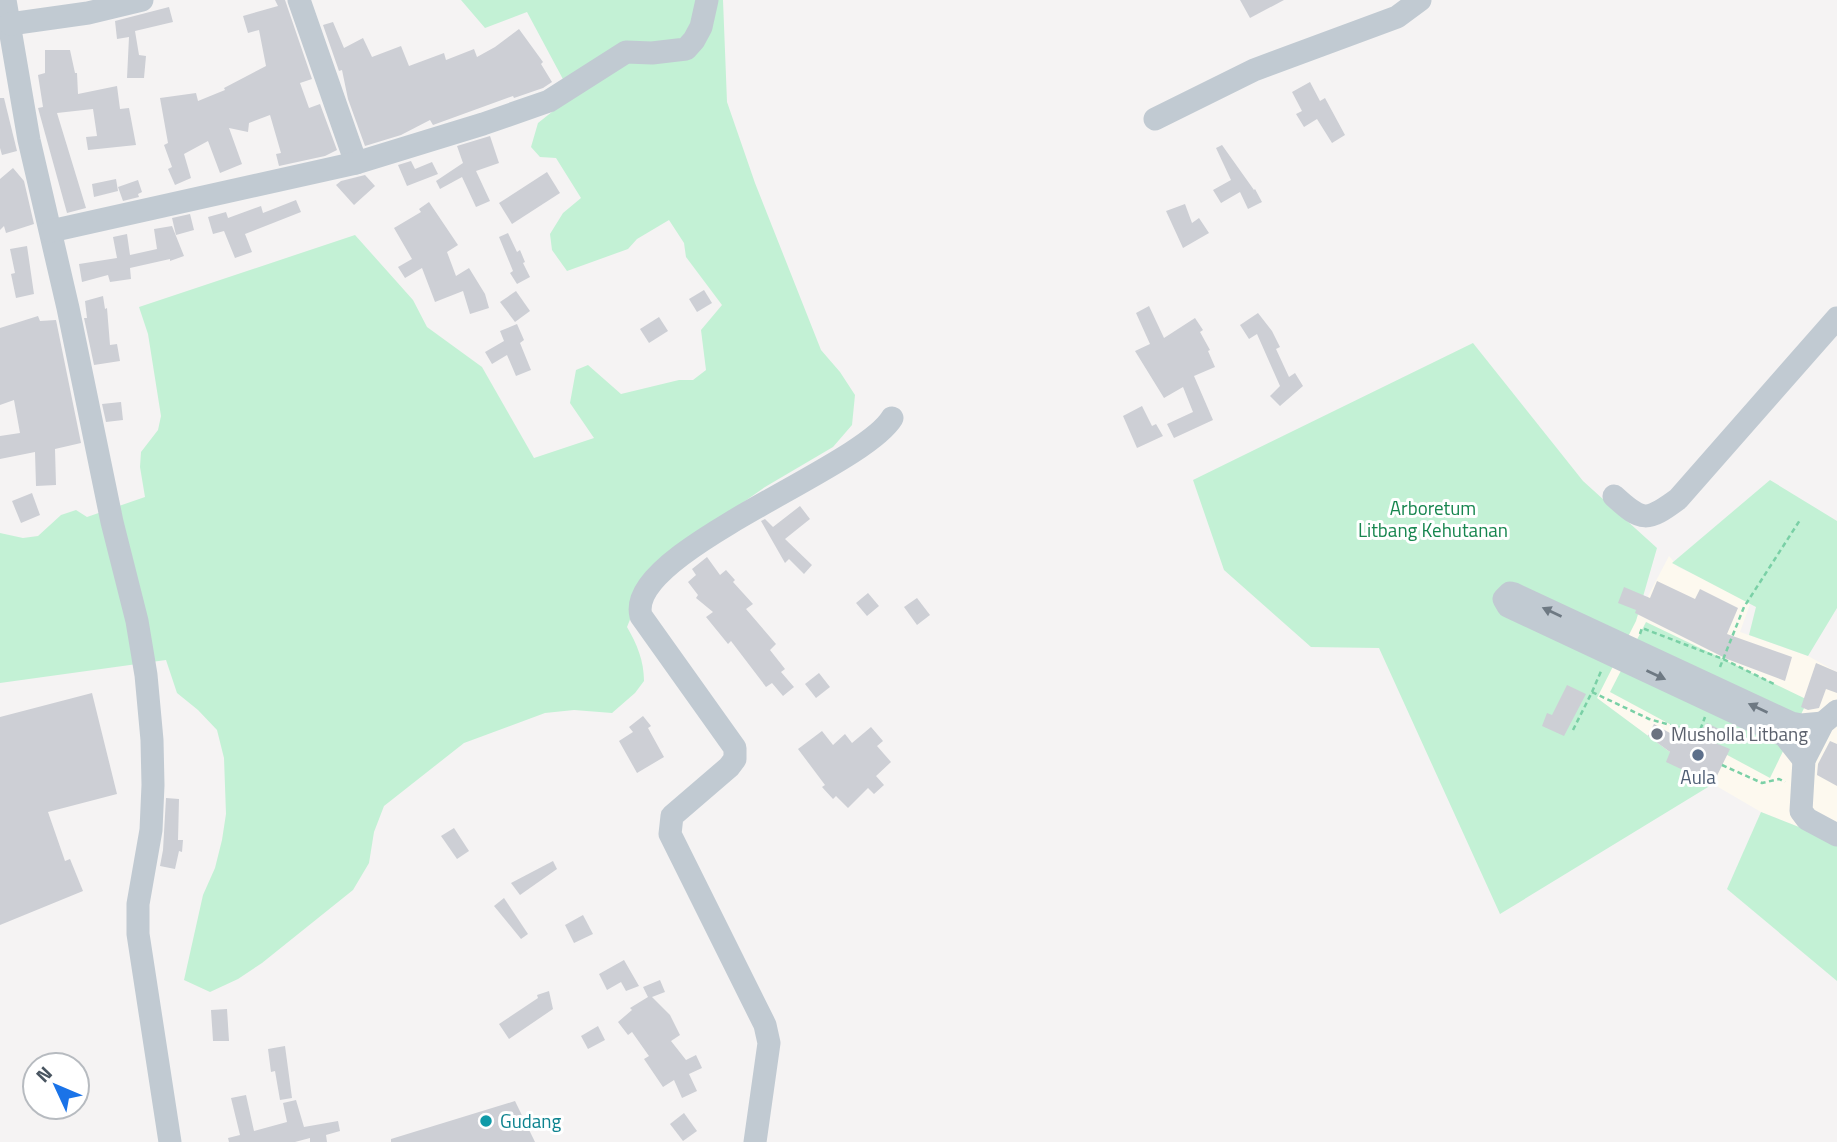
<svg xmlns="http://www.w3.org/2000/svg" width="1837" height="1142" font-family="'Titillium Web',sans-serif">
<style>
.commercial{fill:#fdf9ef}
.green{fill:#c3f1d5}
.building{fill:#cdcfd5}
.lines{fill:none;stroke-linecap:round;stroke-linejoin:round}
.path{stroke:#7ad0a6;stroke-width:2.5;stroke-dasharray:5 3.5;stroke-linecap:butt}
.minor{stroke:#c1cad2;stroke-width:23}
.oneway{fill:#6e7983}
.worship-dot{fill:#6b7280;stroke:#fff;stroke-width:2.5}
.service-dot{fill:#5c6f8a;stroke:#fff;stroke-width:2.5}
.culture-dot{fill:#0f9aa8;stroke:#fff;stroke-width:2.5}
.labels{text-anchor:middle;stroke-width:6;stroke-linejoin:round;paint-order:stroke}
.park-label{font-size:19px;fill:#17864f;stroke:#fff}
.worship-label{font-size:19px;fill:#5b616d;stroke:#fff;text-anchor:start}
.service-label{font-size:19px;fill:#4e5e75;stroke:#fff}
.culture-label{font-size:19px;fill:#0d838f;stroke:#fff;text-anchor:start}
</style>
<rect width="100%" height="100%" fill="#f5f3f3"/>
<polygon class="commercial" points="1669,556 1678,567 1751,601 1740,632 1808,656 1837,672 1837,842 1761,812 1713,784 1597,698 1518,580 1635,621"/>
<g class="green">
<path d="M461 0H723L727 102 755 183 821 350 840 372 855 395 852 425 833 447 765 487 651 567 627 627C637 644 644 661 644 681L635 693 612 713 574 710 545 713 464 743 384 806 374 832 369 863 353 890 262 963 238 979 210 992 184 980 203 895 215 868 222 840 226 814 224 758 217 730 198 710 177 693 166 660 0 683V533L23 538 38 536 61 515 76 510 87 517 145 497 140 467 141 452 158 430 161 416 148 334 139 307 355 235 413 300 427 327 482 367 534 458 594 438 570 403 576 370 588 365 621 394 679 380H693L706 370 701 330 722 305 686 257 684 243 669 220 637 239 628 249 567 271 552 250 550 234 563 213 581 198 556 158 540 157 531 147 538 123 572 96 527 12 485 28Z"/>
<polygon points="1473,343 1583,481 1657,548 1636,621 1597,698 1713,784 1500,914 1379,648 1311,647 1224,570 1193,480"/>
<polygon points="1770,480 1837,521 1837,608 1808,656 1749,635 1756,607 1672,563"/>
<polygon points="1646,622 1808,700 1770,778 1610,692"/>
<polygon points="1761,812 1837,842 1837,981 1727,889"/>
</g>
<g class="building">
<polygon points="275,0 285,0 312,79 300,83 309,108 320,104 337,150 325,156 279,166 276,154 281,153 270,115 249,123 248,132 229,128 242,164 220,173 208,141 184,154 191,178 175,185 168,169 172,167 164,145 168,143 160,98 196,93 198,101 225,90 224,88 266,66 259,30 248,33 243,16 278,6"/>
<polygon points="1240,0 1284,0 1250,18"/>
<polygon points="169,7 173,22 135,31 139,55 146,56 144,78 127,78 129,37 117,39 115,21"/>
<polygon points="333,22 344,48 363,38 372,57 401,46 409,66 444,53 446,60 474,49 477,57 495,47 519,29 543,62 541,64 552,82 543,88 514,98 513,96 433,125 430,120 401,135 365,146 348,99 342,70 339,71 323,25"/>
<polygon points="45,50 70,50 75,73 77,73 78,94 117,86 120,109 129,108 136,145 88,150 86,137 97,136 93,109 57,113 86,208 67,213 38,108 43,107 38,75 45,73"/>
<polygon points="1310,82 1320,101 1325,98 1345,135 1332,143 1317,119 1304,127 1296,114 1302,111 1292,92"/>
<polygon points="0,98 4,98 17,151 2,155 0,148"/>
<polygon points="490,136 499,163 476,171 490,201 476,207 462,177 440,189 436,181 463,163 457,146"/>
<polygon points="1222,145 1254,190 1255,189 1262,202 1248,209 1240,192 1221,203 1213,190 1231,180 1216,148"/>
<polygon points="411,161 415,169 432,162 438,174 407,186 398,165"/>
<polygon points="13,168 24,181 34,224 6,233 4,226 0,230 0,179"/>
<polygon points="547,172 560,193 512,224 499,203"/>
<polygon points="365,175 375,186 354,205 336,185 341,181"/>
<polygon points="116,179 118,191 94,197 92,184"/>
<polygon points="138,180 142,192 138,194 139,197 123,201 118,187"/>
<polygon points="296,200 301,212 245,234 252,252 235,258 224,231 213,234 208,217 226,212 228,218 261,206 263,213"/>
<polygon points="429,202 458,245 447,252 456,276 469,268 485,294 489,308 470,314 463,291 435,302 422,268 405,278 398,267 412,259 394,228 421,212 419,209"/>
<polygon points="1185,204 1192,223 1199,218 1209,233 1183,248 1166,211"/>
<polygon points="190,214 194,230 176,235 172,218"/>
<polygon points="172,226 184,256 170,261 170,259 130,268 131,279 110,282 108,275 82,282 79,264 117,258 113,237 127,234 130,255 157,249 154,229"/>
<polygon points="508,233 517,252 520,250 525,262 523,263 530,277 517,284 510,273 513,271 499,237"/>
<polygon points="27,246 34,294 16,298 11,274 15,273 10,249"/>
<polygon points="704,290 712,303 697,312 689,299"/>
<polygon points="516,291 530,311 515,322 500,302"/>
<polygon points="103,296 105,309 107,308 110,345 117,344 120,361 94,365 84,318 87,318 85,301"/>
<polygon points="1149,306 1164,338 1195,318 1203,330 1200,332 1210,350 1208,351 1215,367 1194,376 1213,420 1174,438 1167,424 1193,412 1183,387 1164,398 1135,351 1150,344 1136,313"/>
<polygon points="1258,313 1272,331 1280,347 1276,349 1289,377 1295,373 1303,386 1280,406 1270,396 1280,386 1257,334 1249,339 1240,325"/>
<polygon points="38,316 40,321 56,320 81,443 55,449 56,485 36,486 35,452 0,459 0,436 20,433 14,400 0,405 0,328"/>
<polygon points="659,317 668,331 649,343 640,329"/>
<polygon points="517,324 524,340 520,343 531,370 516,376 507,355 492,364 485,352 504,341 500,331"/>
<polygon points="121,402 123,420 106,422 102,404"/>
<polygon points="1142,406 1152,426 1156,424 1163,436 1137,448 1123,416"/>
<polygon points="32,493 40,515 21,523 12,501"/>
<polygon points="800,506 810,519 785,539 812,565 804,574 789,559 785,563 761,521 765,519 773,527"/>
<polygon points="707,557 720,575 726,570 735,580 733,582 753,604 746,609 776,644 770,650 785,669 781,672 794,687 783,696 772,683 766,687 731,641 728,644 706,617 713,612 696,598 698,595 688,582 696,575 692,569"/>
<polygon points="1657,581 1695,599 1700,589 1738,608 1727,634 1792,657 1785,681 1727,659 1635,613 1636,610 1618,603 1624,587 1650,598"/>
<polygon points="868,593 879,606 867,616 856,603"/>
<polygon points="917,598 930,615 917,625 904,607"/>
<polygon points="1816,663 1837,672 1837,693 1826,689 1819,708 1808,710 1801,707"/>
<polygon points="819,673 830,687 816,698 805,684"/>
<polygon points="1567,685 1586,694 1564,736 1542,726 1547,713 1552,715"/>
<polygon points="92,693 117,794 48,812 65,861 70,859 83,891 0,925 0,717"/>
<polygon points="643,716 651,726 648,728 664,757 637,773 619,741 633,732 629,727"/>
<polygon points="1707,723 1719,729 1713,742 1730,749 1713,784 1666,762 1670,752 1648,736 1654,724 1677,737 1680,730 1699,733"/>
<polygon points="871,727 883,741 877,746 891,762 876,776 884,785 874,794 868,788 848,808 836,796 833,799 822,787 825,785 798,749 822,731 833,745 845,734 852,743"/>
<polygon points="1830,741 1837,744 1837,786 1817,775 1818,764"/>
<polygon points="166,798 179,799 178,840 183,840 182,852 179,851 175,869 160,866 163,850"/>
<polygon points="454,828 469,851 457,859 441,836"/>
<polygon points="553,861 557,869 520,895 511,883"/>
<polygon points="504,898 528,934 521,939 494,906"/>
<polygon points="583,915 593,934 574,943 565,925"/>
<polygon points="624,960 639,986 626,991 621,982 607,990 599,974"/>
<polygon points="660,980 665,992 652,997 670,1015 680,1035 671,1041 686,1060 696,1055 702,1068 689,1074 697,1091 682,1098 674,1080 663,1087 644,1059 649,1056 632,1032 628,1035 618,1022 632,1010 630,1008 648,997 643,987"/>
<polygon points="549,991 553,1009 509,1039 499,1024 538,998 537,995"/>
<polygon points="227,1009 229,1041 213,1041 211,1010"/>
<polygon points="598,1026 605,1040 588,1049 581,1036"/>
<polygon points="285,1046 292,1098 280,1100 275,1071 271,1072 268,1049"/>
<polygon points="246,1095 254,1131 287,1122 283,1103 296,1100 304,1127 338,1121 340,1131 326,1135 327,1142 310,1142 310,1138 295,1142 229,1142 228,1138 240,1135 231,1098"/>
<polygon points="515,1101 535,1142 391,1142 391,1139"/>
<polygon points="684,1113 697,1131 683,1141 670,1124"/>
</g>
<g class="lines">
<g class="path">
<polyline points="1640,634 1642,628 1723,659 1776,685"/>
<polyline points="1720,667 1744,607 1800,520"/>
<polyline points="1592,692 1602,669"/>
<polyline points="1573,730 1592,692 1649,719 1699,733 1705,717"/>
<polyline points="1722,765 1762,783 1779,779 1785,782"/>
</g>
<g class="minor">
<polyline points="5,0 29,140 68,308 112,522 137,621 146,675 152,740 153,785 151,830 138,904 138,934 170,1142"/>
<polyline points="299,0 356,163"/>
<polyline points="10,24 88,13 142,0"/>
<polyline points="1155,119 1254,70 1397,17 1420,0"/>
<polyline points="51,231 356,163 483,124 549,101 626,52 652,53 686,49 694,40 701,27 707,0"/>
<path d="M1614 496C1642 522 1647 522 1678 499L1837 318"/>
<polyline points="1837,711 1823,723 1804,760 1801,811 1807,819 1837,835"/>
<polyline points="1804,760 1785,736 1508,606 1504,599 1510,593 1514,594 1791,723 1801,725 1823,723"/>
<path d="M755 1142 769 1043 765 1025 670 834 672 816 729 767 735 759V748L641 616C624 552 861 469 892 418"/>
</g>
</g>
<defs><path id="oneway-solid" d="M-6-.8H1V-3.2L6.5 0L1 3.2V.8H-6Z" transform="scale(1.75)"/></defs>
<g class="oneway">
<use href="#oneway-solid" transform="translate(1552 612) rotate(-155)"/>
<use href="#oneway-solid" transform="translate(1656 675) rotate(25)"/>
<use href="#oneway-solid" transform="translate(1758 708) rotate(-155)"/>
</g>
<circle class="worship-dot" cx="1657" cy="734" r="7"/>
<circle class="service-dot" cx="1698" cy="755" r="7"/>
<circle class="culture-dot" cx="486" cy="1121" r="7"/>
<g class="labels">
<g class="park-label">
<text x="1433" y="515">Arboretum<tspan x="1433" dy="22">Litbang Kehutanan</tspan></text>
</g>
<g class="worship-label">
<text x="1671" y="741">Musholla Litbang</text>
</g>
<g class="service-label">
<text x="1698" y="784">Aula</text>
</g>
<g class="culture-label">
<text x="500" y="1128">Gudang</text>
</g>
</g>
<g transform="translate(56 1086) rotate(314)"><circle r="33" fill="#ffffff" stroke="#b7bbc0" stroke-width="2"/>
<path d="M0-5L12 26L0 18L-12 26Z" fill="#1a73e8"/>
<text y="-10" font-size="19" font-weight="bold" text-anchor="middle" fill="#4a5661">N</text>
</g>
</svg>
